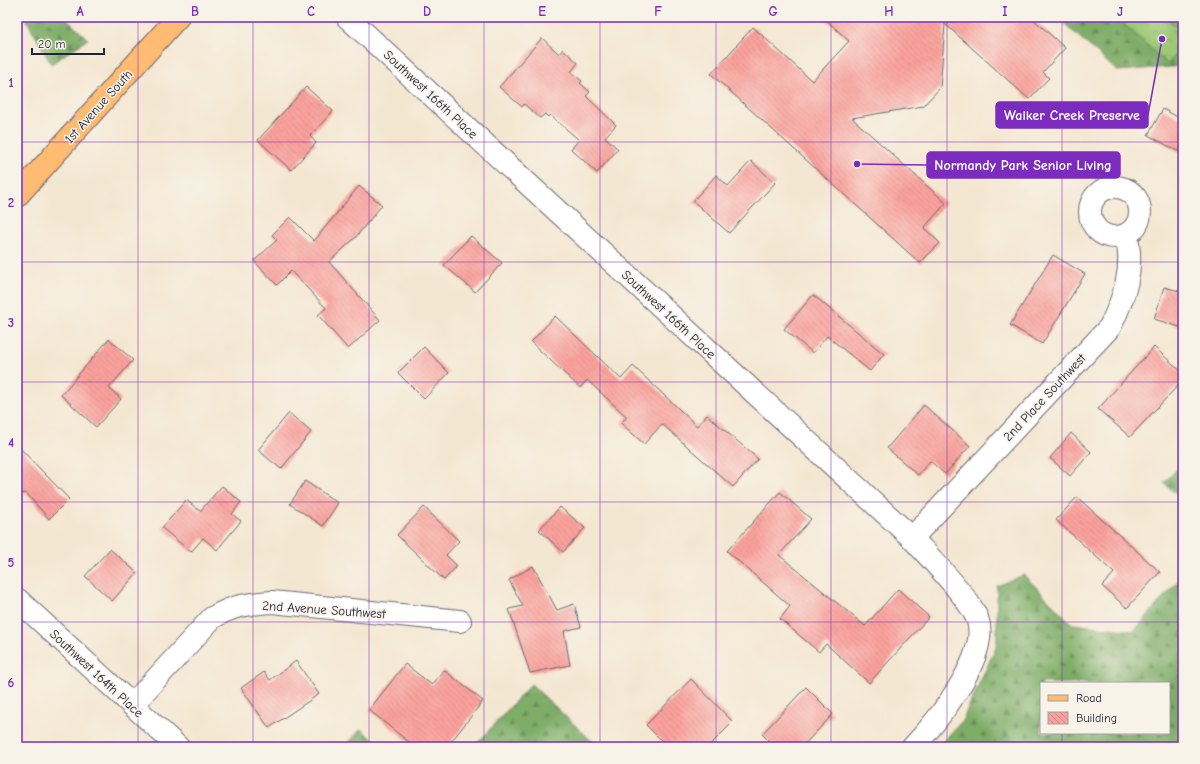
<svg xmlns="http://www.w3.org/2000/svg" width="1200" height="764" font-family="'Comic Neue',sans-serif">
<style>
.forest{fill:url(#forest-firs);stroke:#506851;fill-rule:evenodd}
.park{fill:url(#park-crowns);stroke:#607658}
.building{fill:url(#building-back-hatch)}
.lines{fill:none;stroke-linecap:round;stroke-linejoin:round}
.minor-casing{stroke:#6c6770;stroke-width:24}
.major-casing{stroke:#6c6770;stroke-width:24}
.minor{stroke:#fff;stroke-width:22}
.major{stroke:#febb71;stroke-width:22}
.grid{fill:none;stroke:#7b2cbf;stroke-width:1;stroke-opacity:0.55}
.labels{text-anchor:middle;stroke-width:3;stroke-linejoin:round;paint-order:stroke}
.street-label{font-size:13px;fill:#22223b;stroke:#f7f3e8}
.leader{fill:none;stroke:#7b2cbf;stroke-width:1.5}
.callout-dot{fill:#7b2cbf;stroke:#f7f3e8;stroke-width:1.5}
.callout{fill:#7b2cbf;stroke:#7b2cbf;stroke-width:1.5}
.callout-label{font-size:14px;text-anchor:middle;font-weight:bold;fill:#fff}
.neatline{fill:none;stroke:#7b2cbf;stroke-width:1.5}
.grid-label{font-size:13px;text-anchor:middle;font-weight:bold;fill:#7b2cbf}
</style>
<defs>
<pattern id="forest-firs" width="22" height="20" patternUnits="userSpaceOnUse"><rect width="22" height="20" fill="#7ead67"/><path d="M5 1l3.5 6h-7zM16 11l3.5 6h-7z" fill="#678c56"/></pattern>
<pattern id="park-crowns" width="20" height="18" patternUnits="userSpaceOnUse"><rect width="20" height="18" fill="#9ec976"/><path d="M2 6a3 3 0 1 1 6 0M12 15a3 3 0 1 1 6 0" fill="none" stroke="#88ac67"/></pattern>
<pattern id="building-back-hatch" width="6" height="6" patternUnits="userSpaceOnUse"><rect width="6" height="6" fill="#faa19c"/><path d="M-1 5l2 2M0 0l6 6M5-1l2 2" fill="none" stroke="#d68a87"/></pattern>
</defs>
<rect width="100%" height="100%" fill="#f7f3e8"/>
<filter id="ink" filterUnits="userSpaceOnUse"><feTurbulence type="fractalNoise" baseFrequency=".025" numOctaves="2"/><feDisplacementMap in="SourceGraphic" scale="8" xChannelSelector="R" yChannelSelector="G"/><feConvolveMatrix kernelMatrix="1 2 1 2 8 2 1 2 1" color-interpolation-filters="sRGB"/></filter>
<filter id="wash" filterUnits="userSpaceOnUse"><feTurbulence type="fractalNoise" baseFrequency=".012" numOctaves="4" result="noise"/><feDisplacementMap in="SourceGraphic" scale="16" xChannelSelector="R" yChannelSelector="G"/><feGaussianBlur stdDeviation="0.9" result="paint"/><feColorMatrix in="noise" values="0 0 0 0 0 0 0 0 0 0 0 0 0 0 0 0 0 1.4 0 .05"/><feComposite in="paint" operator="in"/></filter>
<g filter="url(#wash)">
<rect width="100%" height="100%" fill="#f4e7d2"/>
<g class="forest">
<polygon points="25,17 64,17 88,39 51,64"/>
<polygon points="1057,17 1183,17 1183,66 1117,71"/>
<polygon points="1183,463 1183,500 1164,483"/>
<path d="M1183 570V747H938L962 721 997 645V586L1024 575 1072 624 1134 631 1179 580ZM1041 683H1169V733H1041Z"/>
<polygon points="531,684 598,747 474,747"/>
<polygon points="361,729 382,747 345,747"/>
</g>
<polygon class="park" points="1116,17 1165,17 1183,33 1183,44 1168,64"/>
<g id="blocks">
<g class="building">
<polygon points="823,17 1031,17 1065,48 1043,72 1049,78 1029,99 945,24 940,88 923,106 852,118 946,203 924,228 940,243 920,263 711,74 753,27 812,81 849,41"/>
<polygon points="542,38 559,54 563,49 578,63 571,72 582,81 580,83 590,92 586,96 616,125 605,137 618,149 597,173 571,149 579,140 550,115 548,117 545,114 540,118 524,104 522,107 499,87"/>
<polygon points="306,87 333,111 310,136 316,143 291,170 258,140"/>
<polygon points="1163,109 1183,120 1183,154 1148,135"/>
<polygon points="751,161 775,183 729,233 693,201 716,175 728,186"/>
<polygon points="359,186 382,205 355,238 329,262 380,320 348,349 318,315 326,308 291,271 277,285 254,261 277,240 272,235 290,217 314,241"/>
<polygon points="471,236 502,263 475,292 444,265"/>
<polygon points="1053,255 1085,274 1042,344 1010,325"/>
<polygon points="1164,287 1183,292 1183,328 1154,319"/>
<polygon points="813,295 884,354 870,371 827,336 813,353 784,329"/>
<polygon points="555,316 621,379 633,366 697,426 707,415 758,459 733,487 662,424 644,444 621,423 627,417 587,380 580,388 531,342"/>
<polygon points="109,339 133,360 109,388 121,399 96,427 61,395"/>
<polygon points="424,347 449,373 424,399 398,373"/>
<polygon points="1154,347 1183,373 1183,380 1130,437 1098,409"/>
<polygon points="924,405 970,446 945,474 930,461 918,475 887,448"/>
<polygon points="289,413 311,432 281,469 258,450"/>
<polygon points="1071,433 1091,452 1070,476 1050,458"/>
<polygon points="17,445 69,499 49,519 26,493 17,494"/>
<polygon points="305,481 338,503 323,526 290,504"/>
<polygon points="222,486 241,502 232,514 241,521 217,550 203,538 191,552 162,528 186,500 200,511"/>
<polygon points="780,492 811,519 779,555 865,626 898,589 929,617 869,683 826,644 819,652 780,619 790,606 727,551"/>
<polygon points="1077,497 1160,572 1127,608 1102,586 1114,573 1056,520"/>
<polygon points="424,507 459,541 446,555 457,566 444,580 397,535"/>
<polygon points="560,507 585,528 563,552 539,530"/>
<polygon points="110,549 137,573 112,601 85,576"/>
<polygon points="533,566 557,610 574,604 581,627 564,631 570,665 530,673 509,609 523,606 509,580"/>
<polygon points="296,661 319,694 269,728 241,688 264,672 270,680"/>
<polygon points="405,664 432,685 444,670 483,701 447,747 415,747 369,710"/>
<polygon points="691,679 733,722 708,747 668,747 646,725"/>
<polygon points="806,687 833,714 802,747 775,747 762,734"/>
</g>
</g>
</g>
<g filter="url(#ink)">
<use href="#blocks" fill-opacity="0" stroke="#6c6770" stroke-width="1"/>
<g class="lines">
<g class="minor-casing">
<g id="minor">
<path d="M347 17 912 538C928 556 972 600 978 621 989 657 936 723 913 747"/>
<circle cx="1115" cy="212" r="25"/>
<path d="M912 538 1110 327C1124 298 1135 268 1126 235"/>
<polyline points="17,599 178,747"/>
<path d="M132 705 212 618C234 605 247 604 272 602L460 621"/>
</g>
</g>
<g class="major-casing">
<polyline id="major" points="17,196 178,17"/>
</g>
<use href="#minor" class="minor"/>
<use href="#major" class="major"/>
</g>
</g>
<path class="grid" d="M138 17V747M253 17V747M369 17V747M484 17V747M600 17V747M716 17V747M831 17V747M947 17V747M1062 17V683M17 142H1183M17 262H1183M17 382H1183M17 502H1183M17 622H1183M1062 733V747"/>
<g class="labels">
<g class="street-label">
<text transform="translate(431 94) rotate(43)" y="5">Southwest 166th Place</text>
<text transform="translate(98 106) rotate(-48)" y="5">1st Avenue South</text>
<text transform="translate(669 314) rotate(43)" y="5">Southwest 166th Place</text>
<text transform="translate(1044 397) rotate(-47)" y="5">2nd Place Southwest</text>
<text transform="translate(324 609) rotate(4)" y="5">2nd Avenue Southwest</text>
<text transform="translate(97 673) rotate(43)" y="5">Southwest 164th Place</text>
</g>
</g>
<path class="leader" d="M1162 39L1148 115M857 164L927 165"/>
<g class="callout-dot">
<circle cx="1162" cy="39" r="4"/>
<circle cx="857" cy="164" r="4"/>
</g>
<g class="callout">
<rect x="996" y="102" width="152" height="26" rx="4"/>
<rect x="927" y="152" width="193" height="26" rx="4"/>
</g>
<g class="callout-label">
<text x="1072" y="120">Walker Creek Preserve</text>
<text x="1023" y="170">Normandy Park Senior Living</text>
</g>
<rect width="1200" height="764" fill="none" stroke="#f7f3e8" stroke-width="44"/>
<rect x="1040" y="682" width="130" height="52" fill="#f7f3e8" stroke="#a29fa3"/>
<rect x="1048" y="695" width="20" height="6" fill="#febb71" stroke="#a29fa3"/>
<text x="1076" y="702" font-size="12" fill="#22223b">Road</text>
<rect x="1048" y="712" width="20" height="12" fill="url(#building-back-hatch)" stroke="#a29fa3"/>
<text x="1076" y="722" font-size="12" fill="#22223b">Building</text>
<path d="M32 48v6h72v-6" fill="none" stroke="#22223b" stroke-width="2"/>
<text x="38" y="48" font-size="12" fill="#22223b" stroke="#f7f3e8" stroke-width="3" paint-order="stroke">20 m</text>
<rect x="22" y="22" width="1156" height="720" class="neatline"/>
<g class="grid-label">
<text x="80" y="16">A</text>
<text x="195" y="16">B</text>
<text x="311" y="16">C</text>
<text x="427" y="16">D</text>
<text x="542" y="16">E</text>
<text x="658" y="16">F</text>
<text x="773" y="16">G</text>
<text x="889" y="16">H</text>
<text x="1005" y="16">I</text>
<text x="1120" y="16">J</text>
<text x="11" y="87">1</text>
<text x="11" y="207">2</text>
<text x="11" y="327">3</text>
<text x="11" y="447">4</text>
<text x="11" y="567">5</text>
<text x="11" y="687">6</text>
</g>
</svg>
